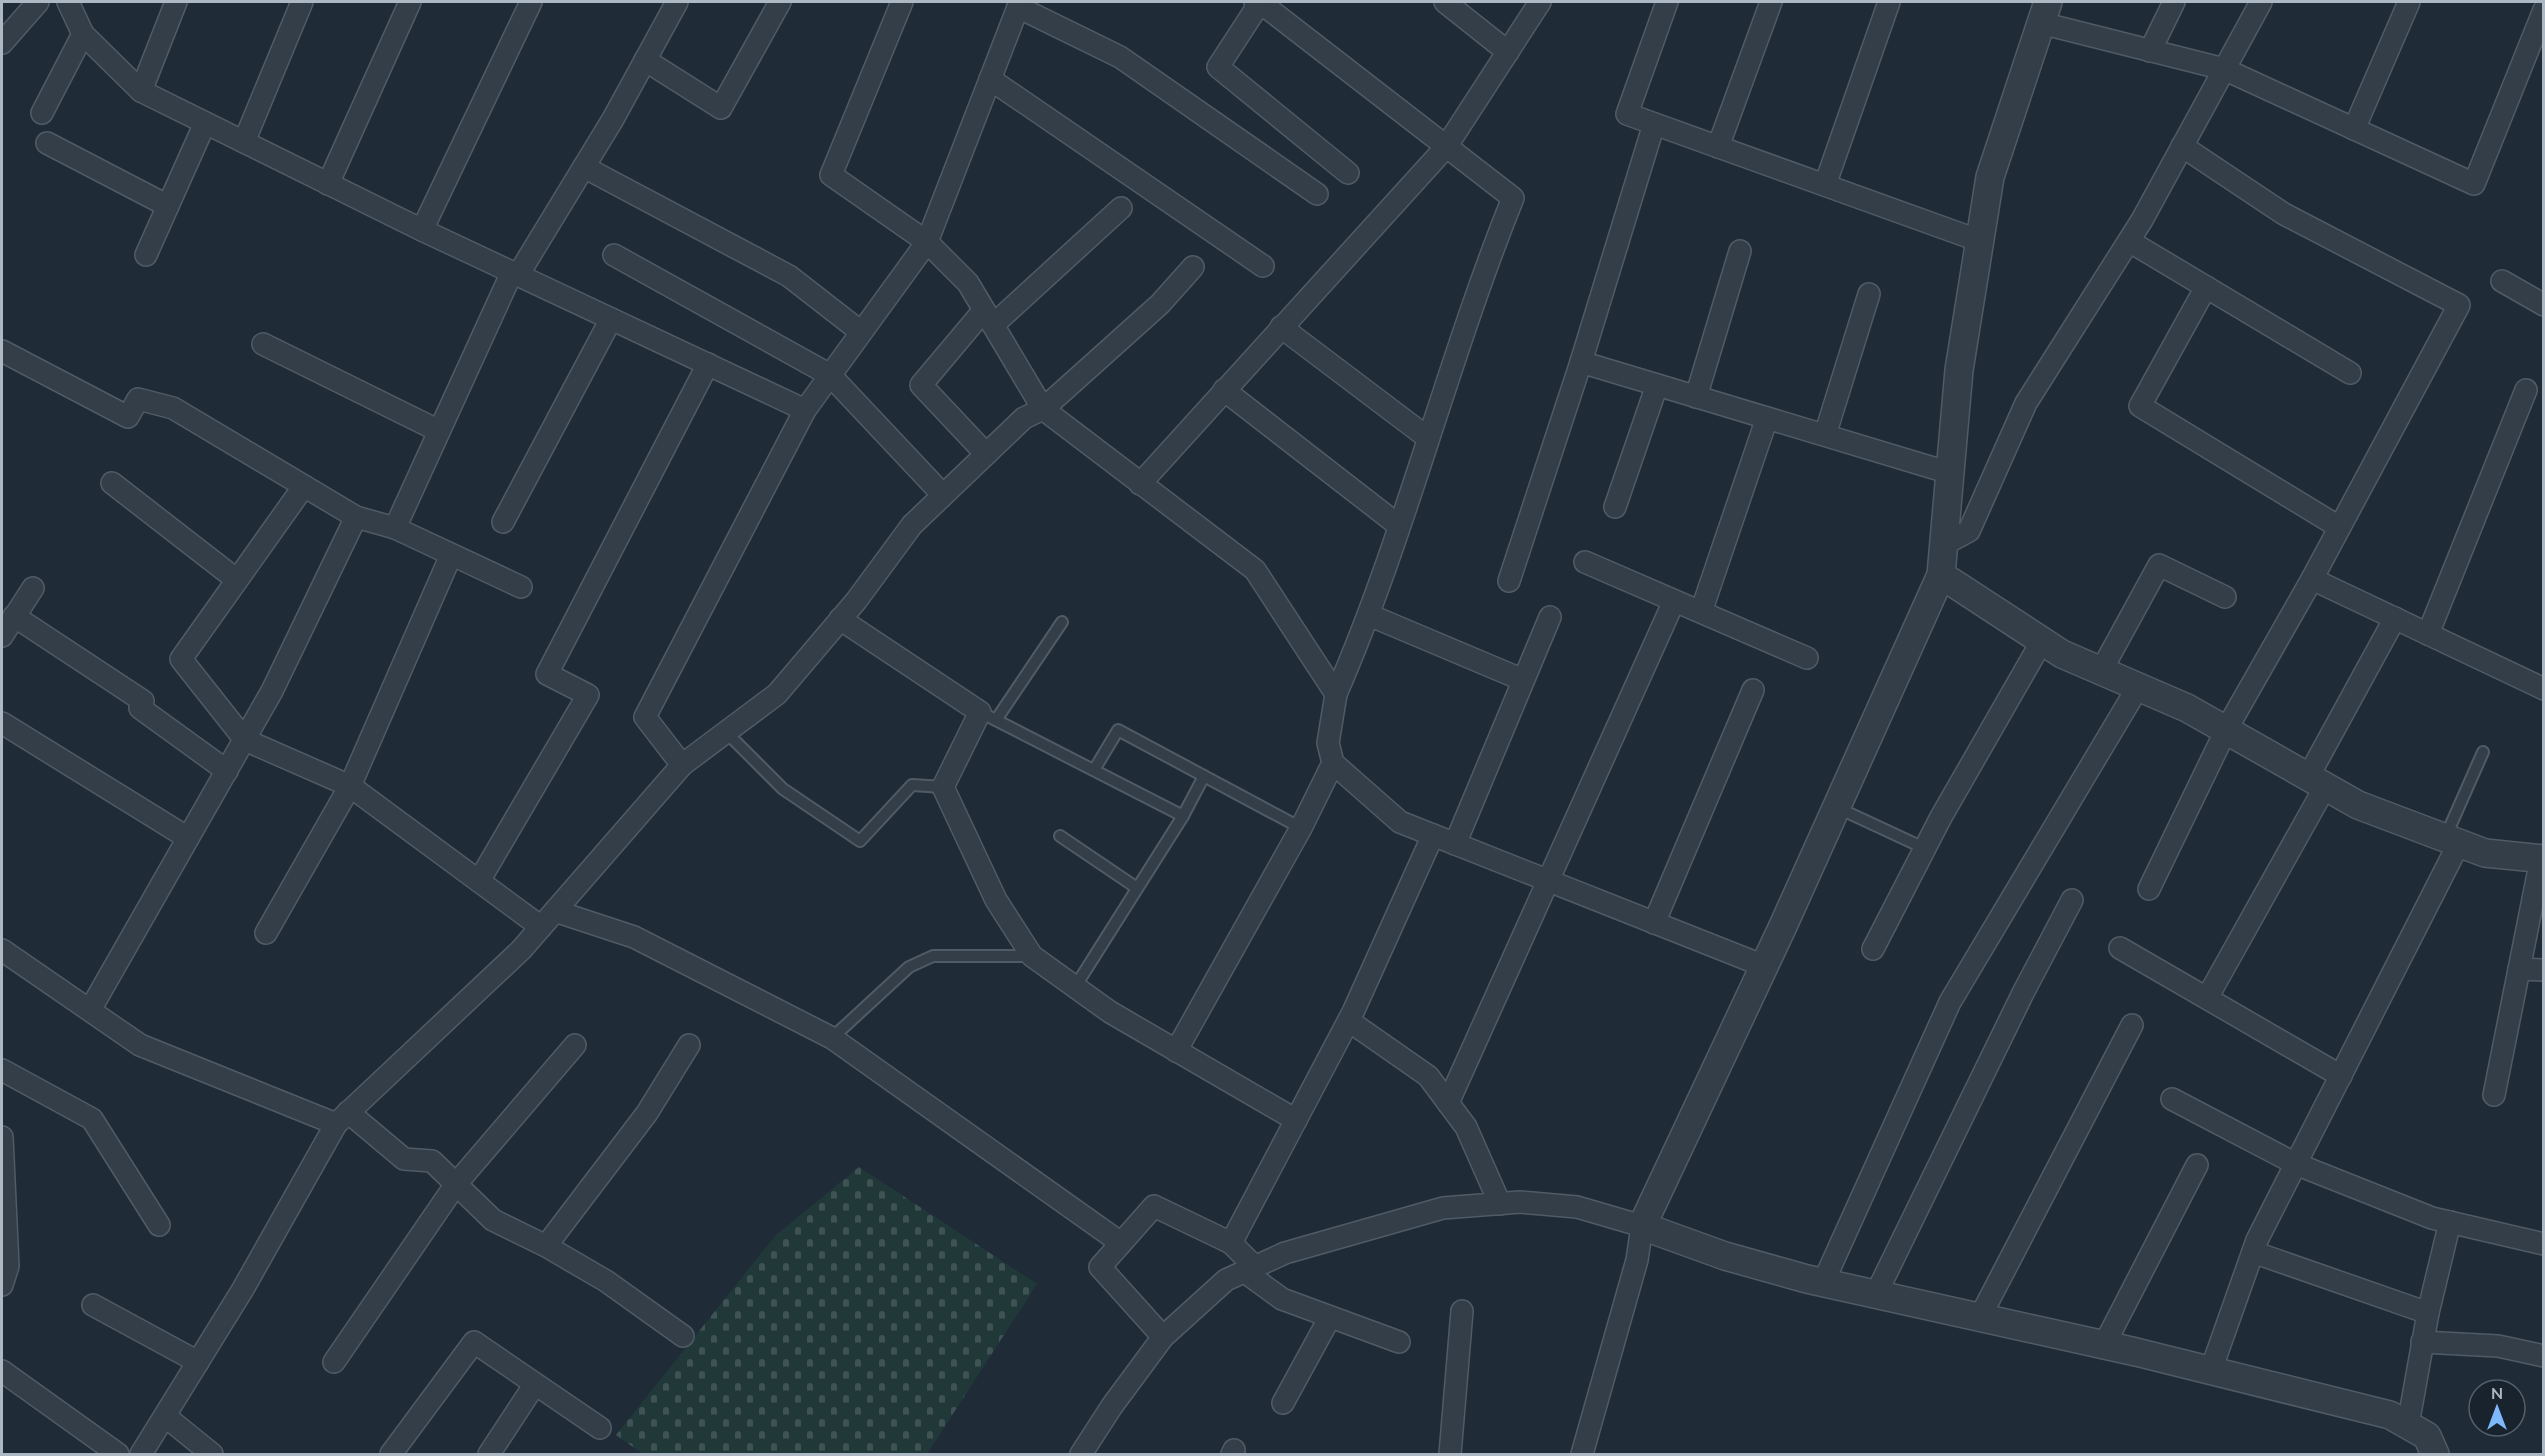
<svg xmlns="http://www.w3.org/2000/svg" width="2545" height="1456" font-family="Mulish,sans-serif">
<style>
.cemetery{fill:url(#cemetery-stones)}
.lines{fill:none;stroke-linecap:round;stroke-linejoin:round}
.service-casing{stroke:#505b66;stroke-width:14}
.minor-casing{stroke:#505b66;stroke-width:24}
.tertiary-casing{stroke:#505b66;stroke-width:30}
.service{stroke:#333e48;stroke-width:10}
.minor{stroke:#333e48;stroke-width:21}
.tertiary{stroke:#333e48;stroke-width:27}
</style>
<defs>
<pattern id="cemetery-stones" width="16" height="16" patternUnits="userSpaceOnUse" patternTransform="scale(1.5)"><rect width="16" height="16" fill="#213839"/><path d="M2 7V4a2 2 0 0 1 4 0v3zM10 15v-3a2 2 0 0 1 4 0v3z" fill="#3f5354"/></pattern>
</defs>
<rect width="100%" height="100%" fill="#1f2c38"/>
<polygon class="cemetery" points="859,1167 1037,1284 927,1454 643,1454 616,1435 775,1236"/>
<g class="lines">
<g class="service-casing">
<g id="service">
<polyline points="980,712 1183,816"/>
<polyline points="996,720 1062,622"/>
<polyline points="726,732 783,789 860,841 912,785 943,787"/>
<polyline points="1094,770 1118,730 1301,828"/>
<polyline points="1838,808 1924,848"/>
<polyline points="1060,836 1137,888"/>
<polyline points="2445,838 2483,752"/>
<polyline points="1075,987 1183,816 1204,776"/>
<polyline points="832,1038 909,967 933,956 1032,956"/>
</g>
</g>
<g class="minor-casing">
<g id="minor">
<polyline points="68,2 83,34 141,91 422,230 805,410"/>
<polyline points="902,2 831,175 927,242 968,283 1043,409 1255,570 1336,694 1328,743 1333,763 1400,822 1764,966"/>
<path d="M1255 2 1270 10 1513 198C1447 361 1406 533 1336 694"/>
<polyline points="1445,2 1508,52"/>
<polyline points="1667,2 1627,114 1980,241"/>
<polyline points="1259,4 1218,67 1348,173"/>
<polyline points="1018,7 1120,57 1317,194"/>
<polyline points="2041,23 2224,69 2474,184 2544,10"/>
<polyline points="2,43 38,2"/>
<polyline points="2150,51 2174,2"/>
<polyline points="645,60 721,108 780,2"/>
<polyline points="990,79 1263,266"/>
<polyline points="141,91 176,2"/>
<polyline points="42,113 83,34"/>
<polyline points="2354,129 2409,2"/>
<polyline points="244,142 302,2"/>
<polyline points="47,143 168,206"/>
<polyline points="1718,147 1771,2"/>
<polyline points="584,167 789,276 861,332"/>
<polyline points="328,184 410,2"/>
<polyline points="1825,185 1889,2"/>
<polyline points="422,230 531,2"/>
<polyline points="2129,241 2350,373"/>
<polyline points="146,255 205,123"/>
<polyline points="614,255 830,375 943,495"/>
<polyline points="518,275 613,119 677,2"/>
<polyline points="2502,281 2544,305"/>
<polyline points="2206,287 2140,406 2339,527"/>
<polyline points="984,310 921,385 986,454"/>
<polyline points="993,325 1121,208"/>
<polyline points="1281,327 1428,438"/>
<polyline points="263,344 439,431"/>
<polyline points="2,351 128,417 138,399 173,408 356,517 395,528 521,587"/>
<polyline points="1581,362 1950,473"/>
<polyline points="1224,390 1398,525"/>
<polyline points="1696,397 1740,251"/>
<polyline points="1825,435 1869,294"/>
<polyline points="112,483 237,580"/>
<polyline points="1140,484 1446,147 1540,2"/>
<polyline points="304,486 181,659 245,740 350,786 541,927"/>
<polyline points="1615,507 1657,385"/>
<polyline points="503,522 611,319"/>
<polyline points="395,528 512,272"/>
<polyline points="1943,545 1969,531 2026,403 2142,220 2261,2"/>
<polyline points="1585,562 1807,658"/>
<polyline points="2312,579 2544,689"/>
<polyline points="1509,581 1581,362 1654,124"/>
<polyline points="1701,612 1767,418"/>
<polyline points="1369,615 1523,680"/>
<polyline points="14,616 143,701 140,708 227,771"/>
<polyline points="840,619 980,712 943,787 996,900 1032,956 1110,1012 1296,1120"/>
<polyline points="2428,634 2526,390"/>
<polyline points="2,636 33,588"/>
<polyline points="2101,671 2159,565 2225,597"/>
<polyline points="2,723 188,838"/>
<polyline points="682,765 645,717 805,410 927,242 1020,2"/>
<polyline points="2308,777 2395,618"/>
<polyline points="1455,844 1550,617"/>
<polyline points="479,881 588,695 547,674 708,364"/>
<polyline points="2149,889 2226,730 2312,579 2459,305 2284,214 2182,146"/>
<polyline points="555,911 634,937 832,1038 1121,1243"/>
<polyline points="1654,923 1753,690"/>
<polyline points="266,933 350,786 451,555"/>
<polyline points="2120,948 2341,1076"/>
<polyline points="1873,949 1941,817 2042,641"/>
<polyline points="2,950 140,1045 336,1124"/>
<polyline points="2519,969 2544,970"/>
<polyline points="2207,998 2325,787"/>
<polyline points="90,1010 272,691 356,517"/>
<polyline points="1349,1021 1428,1076 1466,1127 1500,1204"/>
<polyline points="1176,1051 1301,828 1333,763"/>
<polyline points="2,1070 92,1119 159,1225"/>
<polyline points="2494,1095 2541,859"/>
<polyline points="2172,1099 2296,1164 2432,1218 2544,1244"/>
<polyline points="1448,1103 1674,601"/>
<polyline points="348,1112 404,1159 432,1161 493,1220 546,1246 606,1281 683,1336"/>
<polyline points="2,1137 8,1266 2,1285"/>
<polyline points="1231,1243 1353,1012 1433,835"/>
<polyline points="546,1246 647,1113 689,1045"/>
<polyline points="2253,1252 2428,1313"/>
<polyline points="1245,1272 1282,1299 1399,1342"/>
<polyline points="1823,1283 1950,1002 2138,687"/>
<polyline points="1876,1294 2023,993 2072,900"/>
<polyline points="93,1305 198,1362"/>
<polyline points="1980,1317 2132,1025"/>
<polyline points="1163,1337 1100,1267 1154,1206 1231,1243 1255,1267"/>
<polyline points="2422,1342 2498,1346 2544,1356"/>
<polyline points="2104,1345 2197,1165"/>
<polyline points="334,1362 456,1184 575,1045"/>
<polyline points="2211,1370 2257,1240 2459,843"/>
<polyline points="2,1371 118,1454"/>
<polyline points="1283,1403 1330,1317"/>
<polyline points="165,1416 212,1454"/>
<polyline points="2408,1425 2428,1313 2450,1222"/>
<polyline points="141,1454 243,1289 336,1124 521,950 682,765 777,694 856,601 912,525 1024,418 1043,409 1160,304 1193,267"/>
<polyline points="391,1454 474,1342 600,1428"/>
<polyline points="489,1454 535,1384"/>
<polyline points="1081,1454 1112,1406 1163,1337 1226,1280 1285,1253 1443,1208 1520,1202 1577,1207 1642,1226 1637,1260 1582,1454"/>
<polyline points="1232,1454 1234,1450"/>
<polyline points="1450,1454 1462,1311"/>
</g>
</g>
<g class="tertiary-casing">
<g id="tertiary">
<polyline points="2048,2 1990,177 1959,370 1941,575 1783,926 1642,1226 1725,1256 1807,1279 2136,1352 2390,1415 2427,1436 2435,1454"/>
<polyline points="1941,575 2062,654 2187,708 2358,805 2485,853 2544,859"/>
</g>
</g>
<use href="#service" class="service"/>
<use href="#minor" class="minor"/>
<use href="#tertiary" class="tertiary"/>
</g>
<rect width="2545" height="1456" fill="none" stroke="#adb8c5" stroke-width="6"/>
<g transform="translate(2497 1408)"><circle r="28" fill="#19232d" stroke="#545f6a" stroke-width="1.5"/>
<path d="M0-4.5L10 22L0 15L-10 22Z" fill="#7db8fa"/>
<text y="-9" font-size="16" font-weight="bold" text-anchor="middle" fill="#adb8c5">N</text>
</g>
</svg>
